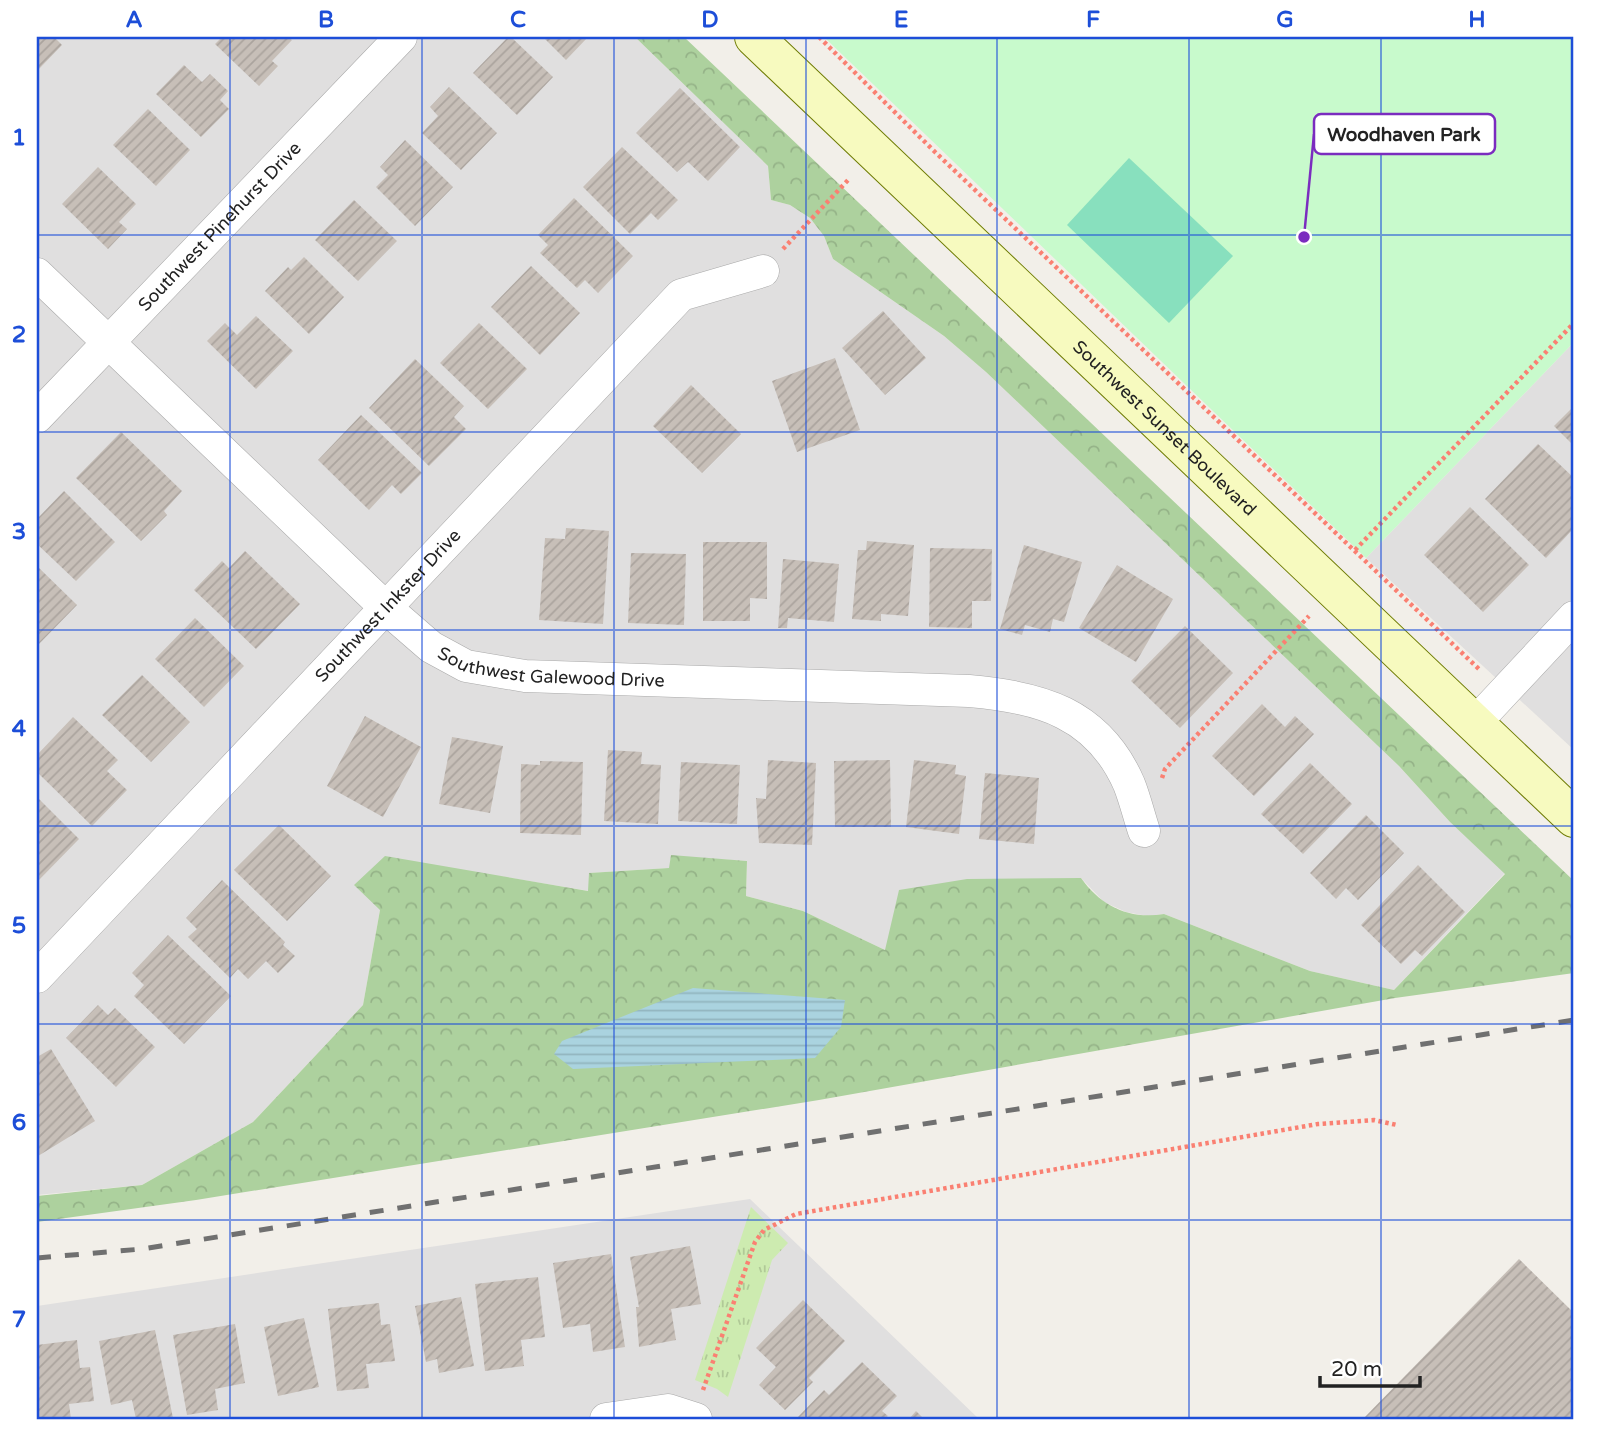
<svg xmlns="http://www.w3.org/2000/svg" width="1611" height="1456" font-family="'Varela Round',sans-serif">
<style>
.residential{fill:#e0dfdf}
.grass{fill:url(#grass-tufts)}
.forest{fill:url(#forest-crowns)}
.park{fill:#c8facc}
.pitch{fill:#88e0be}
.water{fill:url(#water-rules)}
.building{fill:url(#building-hatch)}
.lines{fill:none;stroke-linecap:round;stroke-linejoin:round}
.minor-casing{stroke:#a9a9a9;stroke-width:33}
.secondary-casing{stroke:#707d05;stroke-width:40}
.path{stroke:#fa8072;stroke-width:4.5;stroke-dasharray:3.5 3.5;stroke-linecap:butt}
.minor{stroke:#fff;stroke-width:32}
.secondary{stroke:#f7fabf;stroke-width:38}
.rail{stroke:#707070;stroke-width:5;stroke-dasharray:14 14;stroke-linecap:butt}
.grid{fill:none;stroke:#1d4ed8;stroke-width:2;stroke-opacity:0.55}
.labels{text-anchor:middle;stroke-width:6;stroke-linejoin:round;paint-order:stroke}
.street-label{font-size:18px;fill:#222;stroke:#fff}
.leader{fill:none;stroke:#7b2cbf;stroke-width:2.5}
.callout-dot{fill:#7b2cbf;stroke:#fff;stroke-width:2.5}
.callout{fill:#fff;stroke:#7b2cbf;stroke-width:2.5}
.callout-label{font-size:19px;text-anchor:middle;font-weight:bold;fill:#222}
.neatline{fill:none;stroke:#1d4ed8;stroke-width:2.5}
.grid-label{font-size:23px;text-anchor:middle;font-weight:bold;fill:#1d4ed8}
</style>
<defs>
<pattern id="grass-tufts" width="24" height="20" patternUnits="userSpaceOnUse" patternTransform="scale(1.75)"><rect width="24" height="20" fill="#cdebb0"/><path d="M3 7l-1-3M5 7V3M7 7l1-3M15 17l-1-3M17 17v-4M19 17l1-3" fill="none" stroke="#b0c997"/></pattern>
<pattern id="forest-crowns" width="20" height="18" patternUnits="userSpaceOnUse" patternTransform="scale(1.75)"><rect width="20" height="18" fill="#add19e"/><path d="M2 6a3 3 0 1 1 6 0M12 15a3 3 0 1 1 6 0" fill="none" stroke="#95b388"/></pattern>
<pattern id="water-rules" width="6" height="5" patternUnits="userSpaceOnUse" patternTransform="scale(1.75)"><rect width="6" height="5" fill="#aad3df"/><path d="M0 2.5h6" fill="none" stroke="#92b5bf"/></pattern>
<pattern id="building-hatch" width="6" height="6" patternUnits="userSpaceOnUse" patternTransform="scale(1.75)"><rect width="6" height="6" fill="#c7bfb8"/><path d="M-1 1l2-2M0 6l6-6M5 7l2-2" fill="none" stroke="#aba49e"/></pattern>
</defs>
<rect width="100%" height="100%" fill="#f2efe9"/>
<g class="residential">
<polygon points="37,37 635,37 768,166 771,200 790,205 810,218 824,236 833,259 944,336 986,372 1399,766 1450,822 1505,873 1394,990 1310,971 1164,914 1147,916 1126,912 1104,902 1081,878 885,950 803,911 746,896 747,861 671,856 670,868 590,873 589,891 499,876 380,910 363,1005 253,1122 142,1185 37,1195"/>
<polygon points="1574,342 1574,750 1366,558"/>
<polygon points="750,1199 979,1419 37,1419 37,1306"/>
</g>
<polygon class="grass" points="751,1207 788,1243 772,1260 728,1397 717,1389 695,1380"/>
<path class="forest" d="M635 37H684L1574 881V973L1395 998 819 1100 196 1200 37 1222V1196L142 1185 253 1122 363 1005 380 910 354 885 385 856 588 891 589 873 669 868 671 855 747 861 746 896 803 911 885 950 899 890 967 879 1081 878C1101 906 1129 920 1164 914L1310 971 1394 990 1505 874 1450 822 1399 766 986 372 944 336 833 259 824 236 810 218 790 205 771 200 768 166Z"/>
<polygon class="park" points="824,37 1574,37 1574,342 1366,558"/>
<polygon class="pitch" points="1129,158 1233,256 1169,323 1067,225"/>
<polygon class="water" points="693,988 845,1000 841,1027 815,1058 573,1069 554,1054 562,1041"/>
<g class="building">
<polygon points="37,37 54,37 62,45 37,71"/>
<polygon points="222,37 288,37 292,40 272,61 278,66 259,86 215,44"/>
<polygon points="508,37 511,37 553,77 517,115 473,73"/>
<polygon points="543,37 588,37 566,60"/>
<polygon points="184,65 202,82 210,74 228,91 220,100 229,109 201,137 156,94"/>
<polygon points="449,87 497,133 461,170 422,133 438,116 430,107"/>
<polygon points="680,88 740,147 708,181 688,162 677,172 636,133"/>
<polygon points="148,109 190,150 156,186 113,145"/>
<polygon points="405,140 453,187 415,226 376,187 388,175 380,167"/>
<polygon points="622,147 678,200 658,220 651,213 630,234 583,187"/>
<polygon points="98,167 136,204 119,222 127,229 108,249 62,204"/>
<polygon points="574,198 633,256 598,293 585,280 577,288 540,253 548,245 538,235"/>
<polygon points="354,200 397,241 358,281 315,240"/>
<polygon points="304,257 344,297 309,334 265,291 288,267 291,270"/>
<polygon points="531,266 580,313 540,355 491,307"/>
<polygon points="883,311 926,358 885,395 842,348"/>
<polygon points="256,316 293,351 256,389 207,341 225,323 237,335"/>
<polygon points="479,323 527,369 488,409 440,363"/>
<polygon points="835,358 860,430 797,452 772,381"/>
<polygon points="415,359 464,406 454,417 466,429 429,466 369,408"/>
<polygon points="691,385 741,434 702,473 653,426"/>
<polygon points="1574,406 1574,446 1554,426"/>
<polygon points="361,415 422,473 401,494 392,485 369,510 318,460"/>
<polygon points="121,432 182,491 164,511 167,515 141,541 76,478"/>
<polygon points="1538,444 1574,478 1574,528 1546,558 1485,499"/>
<polygon points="64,491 115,542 76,581 37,544 37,519"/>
<polygon points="1470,507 1529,565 1483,612 1424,555"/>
<polygon points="566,528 609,531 603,624 539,620 545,538 565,539"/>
<polygon points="867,541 914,545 908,616 881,614 881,621 852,619 858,550 866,550"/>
<polygon points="703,542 767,542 767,599 750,598 750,621 703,621"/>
<polygon points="1024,545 1082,562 1064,622 1053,619 1050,632 1025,625 1022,635 1000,629"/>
<polygon points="930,548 992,549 991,601 972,601 972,628 929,627"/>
<polygon points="245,551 300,604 256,649 194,590 222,561 229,568"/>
<polygon points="631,553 686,554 684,625 628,623"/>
<polygon points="783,559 839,564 834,622 788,618 787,628 778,628"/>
<polygon points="1117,565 1173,599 1136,662 1079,628"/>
<polygon points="37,566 77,605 37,646"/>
<polygon points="195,618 244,666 204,707 155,659"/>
<polygon points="1185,626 1233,673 1180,728 1131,681"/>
<polygon points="142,675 190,722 151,762 102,715"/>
<polygon points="1262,704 1285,727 1295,716 1314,734 1254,796 1212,756"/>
<polygon points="365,716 421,747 383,817 327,786"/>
<polygon points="73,717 118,760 107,771 127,790 92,826 37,772 37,755"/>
<polygon points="452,737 503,746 490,813 439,804"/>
<polygon points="608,750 642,752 641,764 661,765 658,824 604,821"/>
<polygon points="768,760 816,763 812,845 759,843 756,798 766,799"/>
<polygon points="890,760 891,827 835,827 834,761"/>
<polygon points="914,760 956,765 955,774 966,776 959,834 906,827"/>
<polygon points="540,761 583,762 581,835 520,833 521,764 540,765"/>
<polygon points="681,762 740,765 737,824 678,821"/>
<polygon points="1310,763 1352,804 1303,854 1261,814"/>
<polygon points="985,773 1039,778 1034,844 979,839"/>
<polygon points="37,797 79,839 37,882"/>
<polygon points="1366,815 1404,853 1358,900 1346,888 1336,899 1310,873"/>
<polygon points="279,825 331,876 287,921 234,870"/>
<polygon points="1418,865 1465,912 1422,956 1415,950 1401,964 1361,925"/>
<polygon points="222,880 285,942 283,945 295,956 278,973 266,961 248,979 238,969 230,978 188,937 197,929 186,918"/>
<polygon points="168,935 231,996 184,1044 134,996 144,985 132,973"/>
<polygon points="98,1005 108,1015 115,1008 155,1047 116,1087 66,1038"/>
<polygon points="51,1049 95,1121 38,1156 37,1057"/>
<polygon points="690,1246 701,1304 671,1309 676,1340 639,1347 636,1307 639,1307 630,1257"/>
<polygon points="611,1254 625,1347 593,1352 590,1324 563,1328 553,1263"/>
<polygon points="1519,1259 1574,1313 1574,1419 1363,1419"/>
<polygon points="538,1277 545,1337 521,1340 524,1366 485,1371 475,1284"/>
<polygon points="461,1297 474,1366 439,1373 437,1359 426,1362 415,1306"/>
<polygon points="803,1300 845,1341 809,1378 813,1382 785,1410 759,1385 776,1367 756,1348"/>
<polygon points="379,1303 381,1325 390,1324 395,1361 366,1364 369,1388 337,1391 328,1309"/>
<polygon points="304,1318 319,1387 278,1396 264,1327"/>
<polygon points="235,1324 245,1383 215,1389 218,1410 187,1415 173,1335"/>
<polygon points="155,1330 173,1418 136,1419 132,1400 111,1405 99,1341"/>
<polygon points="77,1340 80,1368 90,1367 94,1401 69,1404 71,1419 37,1419 37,1345"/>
<polygon points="862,1362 897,1396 882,1411 888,1416 884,1419 801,1419 798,1417 824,1390 829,1395"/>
<polygon points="916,1411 924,1419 909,1419"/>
</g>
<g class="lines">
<g class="minor-casing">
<g id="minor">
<path id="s1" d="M37 274 386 608 431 647 466 666 525 676 969 691C1040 697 1098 713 1129 784 1135 799 1139 816 1144 831"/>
<path id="s2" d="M37 417 401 37"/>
<polyline points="1475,723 1574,617"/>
<path id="s3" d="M37 977 681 295 763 271"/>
<polyline points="606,1419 668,1410 696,1419"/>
</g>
</g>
<g class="secondary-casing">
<g id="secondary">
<path id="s4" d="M754 37 1574 818"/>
</g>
</g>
<g class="path">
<polyline points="819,37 935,152 1481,671"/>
<polyline points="783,249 850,178"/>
<polyline points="1355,550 1574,323"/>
<polyline points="1162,778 1165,769 1309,616"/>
<polyline points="703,1390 755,1242 764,1230 796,1214 1318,1124 1374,1120 1397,1125"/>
</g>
<use href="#minor" class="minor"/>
<use href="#secondary" class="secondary"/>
<polyline class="rail" points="37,1258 142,1249 1574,1020"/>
</g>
<path class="grid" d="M230 37V1419M422 37V1419M614 37V1419M806 37V1419M997 37V1419M1189 37V1419M1381 37V1419M37 235H1574M37 432H1574M37 630H1574M37 826H1574M37 1024H1574M37 1220H1574"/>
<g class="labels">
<g class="street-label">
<text dy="6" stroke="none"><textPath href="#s2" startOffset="264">Southwest Pinehurst Drive</textPath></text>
<text dy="6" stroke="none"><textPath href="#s4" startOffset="567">Southwest Sunset Boulevard</textPath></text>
<text dy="6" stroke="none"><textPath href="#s3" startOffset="511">Southwest Inkster Drive</textPath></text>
<text dy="6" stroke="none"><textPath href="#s1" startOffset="667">Southwest Galewood Drive</textPath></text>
</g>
</g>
<path class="leader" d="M1304 237L1314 134"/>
<circle class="callout-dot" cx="1304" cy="237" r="7"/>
<rect class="callout" x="1314" y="114" width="181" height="40" rx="7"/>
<g class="callout-label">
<text x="1404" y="141">Woodhaven Park</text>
</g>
<rect width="1611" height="1456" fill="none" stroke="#ffffff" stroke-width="77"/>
<path d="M1320 1376v10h100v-10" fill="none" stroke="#222222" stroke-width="3.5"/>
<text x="1331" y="1376" font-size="21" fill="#222222" stroke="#ffffff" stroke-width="5" paint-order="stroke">20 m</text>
<rect x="38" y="38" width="1534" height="1380" class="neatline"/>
<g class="grid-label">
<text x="134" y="27">A</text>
<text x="326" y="27">B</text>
<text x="518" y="27">C</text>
<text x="710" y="27">D</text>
<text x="901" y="27">E</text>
<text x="1093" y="27">F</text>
<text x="1285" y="27">G</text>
<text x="1477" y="27">H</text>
<text x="19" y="145">1</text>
<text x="19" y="342">2</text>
<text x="19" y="539">3</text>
<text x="19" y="736">4</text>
<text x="19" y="933">5</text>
<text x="19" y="1130">6</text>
<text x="19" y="1327">7</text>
</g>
</svg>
